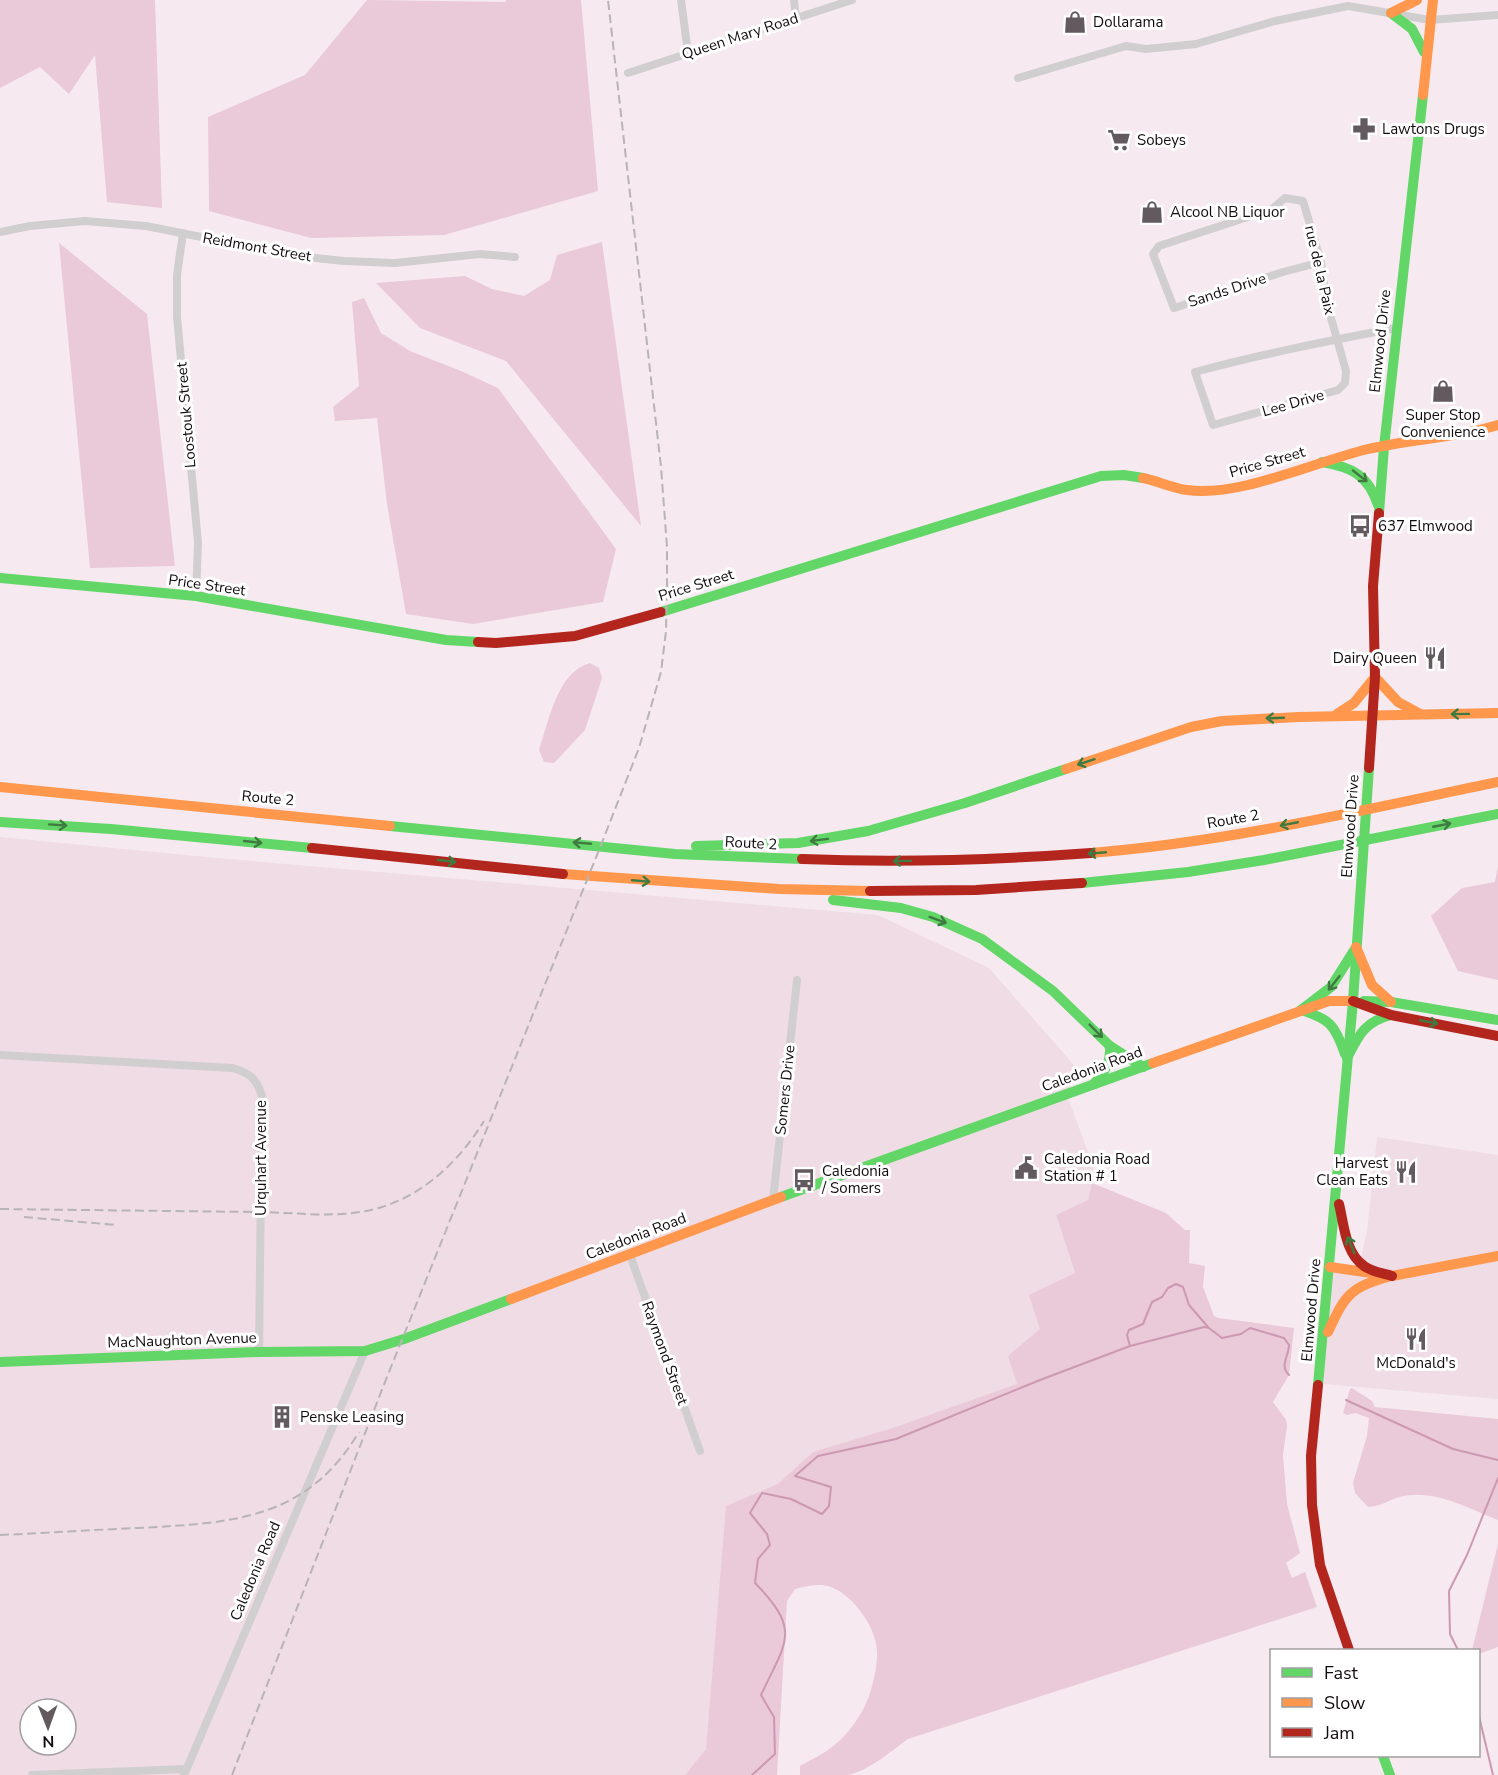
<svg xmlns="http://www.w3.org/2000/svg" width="1498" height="1775" font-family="'Nunito Sans',sans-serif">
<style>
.built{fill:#f0dce5;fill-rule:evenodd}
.green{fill:#eac9d8}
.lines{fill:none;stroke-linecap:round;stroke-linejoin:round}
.stream{stroke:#cd98b2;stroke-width:2}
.street{stroke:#d1ced0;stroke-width:8}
.fast{stroke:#63d668;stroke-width:10}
.slow{stroke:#ff974d;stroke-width:10}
.jam{stroke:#b3261e;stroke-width:10}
.rail{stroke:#b8b4b6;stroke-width:2;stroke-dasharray:9 4.5;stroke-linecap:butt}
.oneway{stroke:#3f7b40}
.labels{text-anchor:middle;stroke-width:6;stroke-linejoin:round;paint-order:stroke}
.poi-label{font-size:15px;fill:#130c0f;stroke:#fff;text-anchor:start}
.street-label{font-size:15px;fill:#130c0f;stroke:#fff}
</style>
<rect width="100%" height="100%" fill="#f6eaf0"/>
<g class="built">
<path d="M0 837 217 858 878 915 989 968 1074 1065 1068 1098 1093 1165 1092 1183 1088 1200 1056 1215 1075 1274 1055 1378 725 1526 706 1749 685 1775H0ZM30 1709H66V1745H30Z"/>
<polygon points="1377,1137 1498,1155 1498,1399 1322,1384 1334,1265 1359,1267 1367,1231"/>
</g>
<g class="green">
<polygon points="0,0 155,0 162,208 107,202 95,55 69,94 40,67 0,88"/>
<polygon points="367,0 506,2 506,0 581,0 598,191 444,235 311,238 209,211 208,117 305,75"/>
<polygon points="602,242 641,526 506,361 420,328 376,283 465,276 492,289 524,296 550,280 557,255"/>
<polygon points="59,243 147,314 175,566 90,568"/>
<polygon points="364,298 381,333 410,351 461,371 498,388 616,549 603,602 473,624 406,614 387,504 377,418 335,421 333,407 359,386 352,302"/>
<path d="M590 663 599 668 602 678 585 730 554 763 544 762 539 750C549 721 557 672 590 663Z"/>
<polygon points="1498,866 1498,980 1458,971 1431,916 1462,888 1495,882"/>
<path d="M1092 1183 1166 1213 1185 1230H1190L1189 1263 1205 1266 1203 1287 1214 1316 1218 1318 1294 1328 1289 1375 1273 1402 1286 1420 1287 1426 1283 1455 1287 1504 1300 1553 1286 1563 1292 1578 1305 1572 1317 1607 908 1739C890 1752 870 1770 848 1775 833 1775 815 1775 800 1775V1766C829 1751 844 1742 861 1713 870 1700 878 1668 877 1651 876 1627 854 1596 831 1587 819 1583 807 1586 795 1589L787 1601 777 1775H685L706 1749 726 1506 778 1484 813 1452 893 1428 1017 1384 1008 1356 1040 1329 1029 1295 1075 1273 1056 1215 1088 1200Z"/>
<path d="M1352 1388 1372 1401 1375 1407 1498 1419V1520C1467 1508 1437 1490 1404 1496 1391 1498 1382 1507 1368 1507L1355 1493 1353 1483 1367 1436 1369 1418 1355 1413 1347 1415 1343 1413 1350 1389Z"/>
<polygon points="1498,1544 1498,1647 1479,1654 1478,1650 1472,1650"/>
</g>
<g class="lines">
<g class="stream">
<polyline points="1130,1346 1127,1335 1129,1330 1143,1324 1152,1302 1162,1297 1168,1288 1176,1284 1183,1287 1189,1305 1208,1327"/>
<polyline points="1346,1400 1453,1449 1498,1460"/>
<polyline points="1458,1650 1450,1634 1449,1591 1467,1555 1498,1478"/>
<polyline points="1478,1712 1493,1775"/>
<path d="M752 1775 775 1754 774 1717 761 1695C786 1641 802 1631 755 1583L758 1559 770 1545 767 1534 750 1513 762 1493 791 1499 822 1514 829 1506 831 1487 795 1476 818 1456 896 1439 1040 1380 1130 1346 1204 1327 1209 1328 1222 1338 1241 1334 1250 1328 1284 1338 1289 1345C1289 1356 1279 1366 1289 1375"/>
</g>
<g class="street">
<polyline points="681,0 688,53"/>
<polyline points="794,0 796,18"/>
<polyline points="628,73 852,0"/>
<polyline points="1018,78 1126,46 1146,49 1196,44 1275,21 1348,6 1430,20 1498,15"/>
<polyline points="0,232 30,226 85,221 146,226 297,256 344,261 395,263 480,254 515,257"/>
<polyline points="183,233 177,275 177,317 198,542 196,596"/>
<path d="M1321 262 1283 272 1174 308 1153 254 1159 246 1272 209 1285 198 1303 201 1321 262 1327 304 1346 371 1345 383 1338 390 1213 425 1195 372C1261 354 1328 341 1396 328"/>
<path d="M0 1055 233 1068C251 1074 256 1078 262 1096L259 1352"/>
<polyline points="773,1200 797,980"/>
<polyline points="630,1255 700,1451"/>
<polyline points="32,1775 185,1769"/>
<polyline points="184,1775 365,1351"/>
</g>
<g class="fast">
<polyline points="1391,13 1412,29 1424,52"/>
<path d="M1322 462C1352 467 1368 475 1378 505"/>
<polyline points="1379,513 1384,447 1423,95"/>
<polyline points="0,578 196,596 446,640 478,642"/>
<polyline points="661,612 1101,476 1124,475 1143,478"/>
<polyline points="0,822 111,829 312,848"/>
<polyline points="390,826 675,854 802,859"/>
<polyline points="696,846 798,843 868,831 965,803 1066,769"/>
<polyline points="1082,883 1188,872 1264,860 1498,814"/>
<polyline points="833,900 901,908 933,917 982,939 1053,991 1110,1046 1143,1067"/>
<polyline points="1364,1001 1391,1002 1498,1020"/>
<polyline points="1301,1010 1331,987 1355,949"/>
<path d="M1301 1010C1330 1019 1335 1025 1345 1054"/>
<path d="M1347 1058C1359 1035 1364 1022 1391 1015"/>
<path d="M1094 1084C1105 1072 1111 1062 1110 1046"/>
<polyline points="781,1197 1153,1063"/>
<polyline points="0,1362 259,1352 365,1351 404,1339 511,1299"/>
<polyline points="1318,1385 1353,1001 1369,768"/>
<polyline points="1383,1756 1390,1775"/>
</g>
<g class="slow">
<polyline points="1391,13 1417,0"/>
<polyline points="1423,95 1433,0"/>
<path d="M1143 478C1158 481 1172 488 1187 490 1238 498 1317 461 1368 449 1411 439 1455 438 1498 425"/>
<polyline points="1337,714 1354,703 1375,677 1398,702 1420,714"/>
<polyline points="1066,769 1191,727 1222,721 1298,717 1498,713"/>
<polyline points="0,787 390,826"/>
<path d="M1091 853C1228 842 1363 810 1498 782"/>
<polyline points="563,874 779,889 870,891"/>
<polyline points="1356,947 1372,985 1391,1002"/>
<polyline points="1153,1063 1329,1001 1353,1001"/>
<polyline points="1330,1267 1392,1276 1498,1256"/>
<polyline points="511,1299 781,1197"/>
<path d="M1328 1332C1345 1295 1350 1287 1391 1276"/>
</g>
<g class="jam">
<polyline points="478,642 496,643 575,636 661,612"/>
<polyline points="1369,768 1375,677 1373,586 1379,513"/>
<polyline points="312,848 563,874"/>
<path d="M802 859C898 863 995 860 1091 853"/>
<polyline points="870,891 976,890 1082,883"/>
<polyline points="1353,1001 1391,1015 1498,1036"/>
<path d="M1339 1204C1344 1224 1345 1253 1364 1266 1372 1272 1383 1273 1392 1276"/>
<polyline points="1318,1385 1311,1456 1312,1505 1320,1565 1349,1650"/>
</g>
<g class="rail">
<path d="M0 1209C85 1210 170 1211 255 1212 297 1212 341 1220 382 1207 426 1193 460 1160 484 1121"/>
<polyline points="24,1217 116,1225"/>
<path d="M0 1535C46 1533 91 1530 137 1528 230 1523 306 1521 359 1432"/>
<polyline points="232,1775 383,1387 601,845 639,748 661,672 666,631 667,586 667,547 661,467 608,0"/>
</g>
</g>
<defs><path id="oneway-shaft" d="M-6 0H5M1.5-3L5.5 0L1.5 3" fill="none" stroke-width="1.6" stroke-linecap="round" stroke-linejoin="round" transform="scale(1.5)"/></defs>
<g class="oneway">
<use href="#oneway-shaft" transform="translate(1360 476) rotate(38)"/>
<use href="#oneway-shaft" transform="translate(1460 714) rotate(179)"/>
<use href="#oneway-shaft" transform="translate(1275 718) rotate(178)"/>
<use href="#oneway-shaft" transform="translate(1086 762) rotate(162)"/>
<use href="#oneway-shaft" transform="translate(1289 824) rotate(169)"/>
<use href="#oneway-shaft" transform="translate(58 825) rotate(4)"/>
<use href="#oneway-shaft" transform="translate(1442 825) rotate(-11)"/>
<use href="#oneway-shaft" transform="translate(819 840) rotate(173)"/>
<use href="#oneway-shaft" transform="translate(253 842) rotate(6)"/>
<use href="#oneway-shaft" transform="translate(582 843) rotate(-175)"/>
<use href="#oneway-shaft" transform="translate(1097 853) rotate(175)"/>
<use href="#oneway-shaft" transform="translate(447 861) rotate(6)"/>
<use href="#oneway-shaft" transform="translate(902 861) rotate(179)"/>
<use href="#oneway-shaft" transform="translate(641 881) rotate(5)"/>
<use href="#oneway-shaft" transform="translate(938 920) rotate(20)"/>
<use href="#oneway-shaft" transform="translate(1334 983) rotate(128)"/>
<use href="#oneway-shaft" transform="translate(1429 1022) rotate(11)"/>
<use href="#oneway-shaft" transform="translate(1096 1031) rotate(45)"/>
<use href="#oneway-shaft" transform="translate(1351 1245) rotate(-112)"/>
</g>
<defs>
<g id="shop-bare" transform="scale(1.8)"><path d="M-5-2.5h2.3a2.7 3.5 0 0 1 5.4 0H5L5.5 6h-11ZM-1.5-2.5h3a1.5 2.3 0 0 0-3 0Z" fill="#625a5e" stroke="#fff" stroke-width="2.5" paint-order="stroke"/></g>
<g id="pharmacy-bare" transform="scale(1.8)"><path d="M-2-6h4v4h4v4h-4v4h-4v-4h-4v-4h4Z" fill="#625a5e" stroke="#fff" stroke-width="2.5" paint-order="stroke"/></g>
<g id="supermarket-bare" transform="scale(1.8)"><path d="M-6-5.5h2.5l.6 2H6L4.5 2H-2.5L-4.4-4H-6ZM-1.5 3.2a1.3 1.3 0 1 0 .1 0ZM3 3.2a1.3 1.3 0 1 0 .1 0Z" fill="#625a5e" stroke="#fff" stroke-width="2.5" paint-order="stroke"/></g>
<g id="bus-bare" transform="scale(1.8)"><path d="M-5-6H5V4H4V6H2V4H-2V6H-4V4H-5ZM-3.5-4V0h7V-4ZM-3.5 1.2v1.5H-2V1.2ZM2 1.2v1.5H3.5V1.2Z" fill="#625a5e" stroke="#fff" stroke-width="2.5" paint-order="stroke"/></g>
<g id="restaurant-bare" transform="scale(1.8)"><path d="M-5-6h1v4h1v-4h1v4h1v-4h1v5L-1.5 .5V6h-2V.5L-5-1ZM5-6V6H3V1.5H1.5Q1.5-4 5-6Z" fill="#625a5e" stroke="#fff" stroke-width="2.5" paint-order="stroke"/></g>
<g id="civic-bare" transform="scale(1.8)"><path d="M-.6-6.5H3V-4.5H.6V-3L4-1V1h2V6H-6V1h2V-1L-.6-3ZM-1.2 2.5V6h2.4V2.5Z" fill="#625a5e" stroke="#fff" stroke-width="2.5" paint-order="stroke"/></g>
<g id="building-bare" transform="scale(1.8)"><path d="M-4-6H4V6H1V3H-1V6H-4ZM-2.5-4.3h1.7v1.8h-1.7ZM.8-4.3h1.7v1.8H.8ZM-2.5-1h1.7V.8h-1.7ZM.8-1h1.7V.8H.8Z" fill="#625a5e" stroke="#fff" stroke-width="2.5" paint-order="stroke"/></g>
</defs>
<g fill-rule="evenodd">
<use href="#shop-bare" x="1075" y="22"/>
<use href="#pharmacy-bare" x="1364" y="129"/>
<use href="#supermarket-bare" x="1119" y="140"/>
<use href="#shop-bare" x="1152" y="212"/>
<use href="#shop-bare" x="1443" y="391"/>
<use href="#bus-bare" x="1360" y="526"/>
<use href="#restaurant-bare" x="1435" y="658"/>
<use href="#civic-bare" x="1026" y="1168"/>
<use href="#restaurant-bare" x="1406" y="1172"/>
<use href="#bus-bare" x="804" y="1180"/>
<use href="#restaurant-bare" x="1416" y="1339"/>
<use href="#building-bare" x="282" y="1417"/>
</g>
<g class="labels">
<g class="poi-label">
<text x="1093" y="27">Dollarama</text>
<text x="1382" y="134">Lawtons Drugs</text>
<text x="1137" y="145">Sobeys</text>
<text x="1170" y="217">Alcool NB Liquor</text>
<text x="1443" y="420" text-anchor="middle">Super Stop<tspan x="1443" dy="17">Convenience</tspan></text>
<text x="1378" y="531">637 Elmwood</text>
<text x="1417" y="663" text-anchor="end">Dairy Queen</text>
<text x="1044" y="1164">Caledonia Road<tspan x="1044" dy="17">Station # 1</tspan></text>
<text x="1388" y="1168" text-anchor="end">Harvest<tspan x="1388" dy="17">Clean Eats</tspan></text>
<text x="822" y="1176">Caledonia<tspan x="822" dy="17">/ Somers</tspan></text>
<text x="1416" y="1368" text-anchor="middle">McDonald's</text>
<text x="300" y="1422">Penske Leasing</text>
</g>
<g class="street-label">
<text transform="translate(740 36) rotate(-18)" y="5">Queen Mary Road</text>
<text transform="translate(257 247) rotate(10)" y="5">Reidmont Street</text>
<text transform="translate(1320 270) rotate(77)" y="5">rue de la Paix</text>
<text transform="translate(1227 290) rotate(-18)" y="5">Sands Drive</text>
<text transform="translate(1380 341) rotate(-84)" y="5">Elmwood Drive</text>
<text transform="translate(1293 403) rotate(-16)" y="5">Lee Drive</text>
<text transform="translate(186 415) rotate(-95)" y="5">Loostouk Street</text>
<text transform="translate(1267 462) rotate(-16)" y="5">Price Street</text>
<text transform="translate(207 585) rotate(8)" y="5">Price Street</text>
<text transform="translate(696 585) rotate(-17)" y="5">Price Street</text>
<text transform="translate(268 798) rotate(5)" y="5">Route 2</text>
<text transform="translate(1233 819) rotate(-10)" y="5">Route 2</text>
<text transform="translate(1350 826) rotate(-86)" y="5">Elmwood Drive</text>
<text transform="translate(751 843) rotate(3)" y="5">Route 2</text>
<text transform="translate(1092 1069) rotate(-20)" y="5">Caledonia Road</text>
<text transform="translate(785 1090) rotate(-84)" y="5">Somers Drive</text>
<text transform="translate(261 1158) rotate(-90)" y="5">Urquhart Avenue</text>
<text transform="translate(636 1236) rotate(-21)" y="5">Caledonia Road</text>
<text transform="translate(1311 1310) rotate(-85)" y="5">Elmwood Drive</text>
<text transform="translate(182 1340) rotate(-2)" y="5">MacNaughton Avenue</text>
<text transform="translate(665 1353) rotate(70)" y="5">Raymond Street</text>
<text transform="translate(255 1571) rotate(-67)" y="5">Caledonia Road</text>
</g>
</g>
<rect x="1270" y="1649" width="210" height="108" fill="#ffffff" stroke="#a19e9f" stroke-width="1.5"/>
<rect x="1282" y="1668" width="30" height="9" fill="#63d668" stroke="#a19e9f" stroke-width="1.5"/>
<text x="1324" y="1679" font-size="18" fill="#130c0f">Fast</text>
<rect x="1282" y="1698" width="30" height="9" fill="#ff974d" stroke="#a19e9f" stroke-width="1.5"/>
<text x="1324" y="1709" font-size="18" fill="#130c0f">Slow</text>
<rect x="1282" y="1728" width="30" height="9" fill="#b3261e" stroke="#a19e9f" stroke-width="1.5"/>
<text x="1324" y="1739" font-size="18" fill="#130c0f">Jam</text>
<g transform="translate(48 1727) rotate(179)"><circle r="28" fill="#ffffff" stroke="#a19e9f" stroke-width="1.5"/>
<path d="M0-4.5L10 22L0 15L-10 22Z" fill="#625a5e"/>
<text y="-9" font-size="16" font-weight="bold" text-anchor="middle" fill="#130c0f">N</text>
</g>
</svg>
